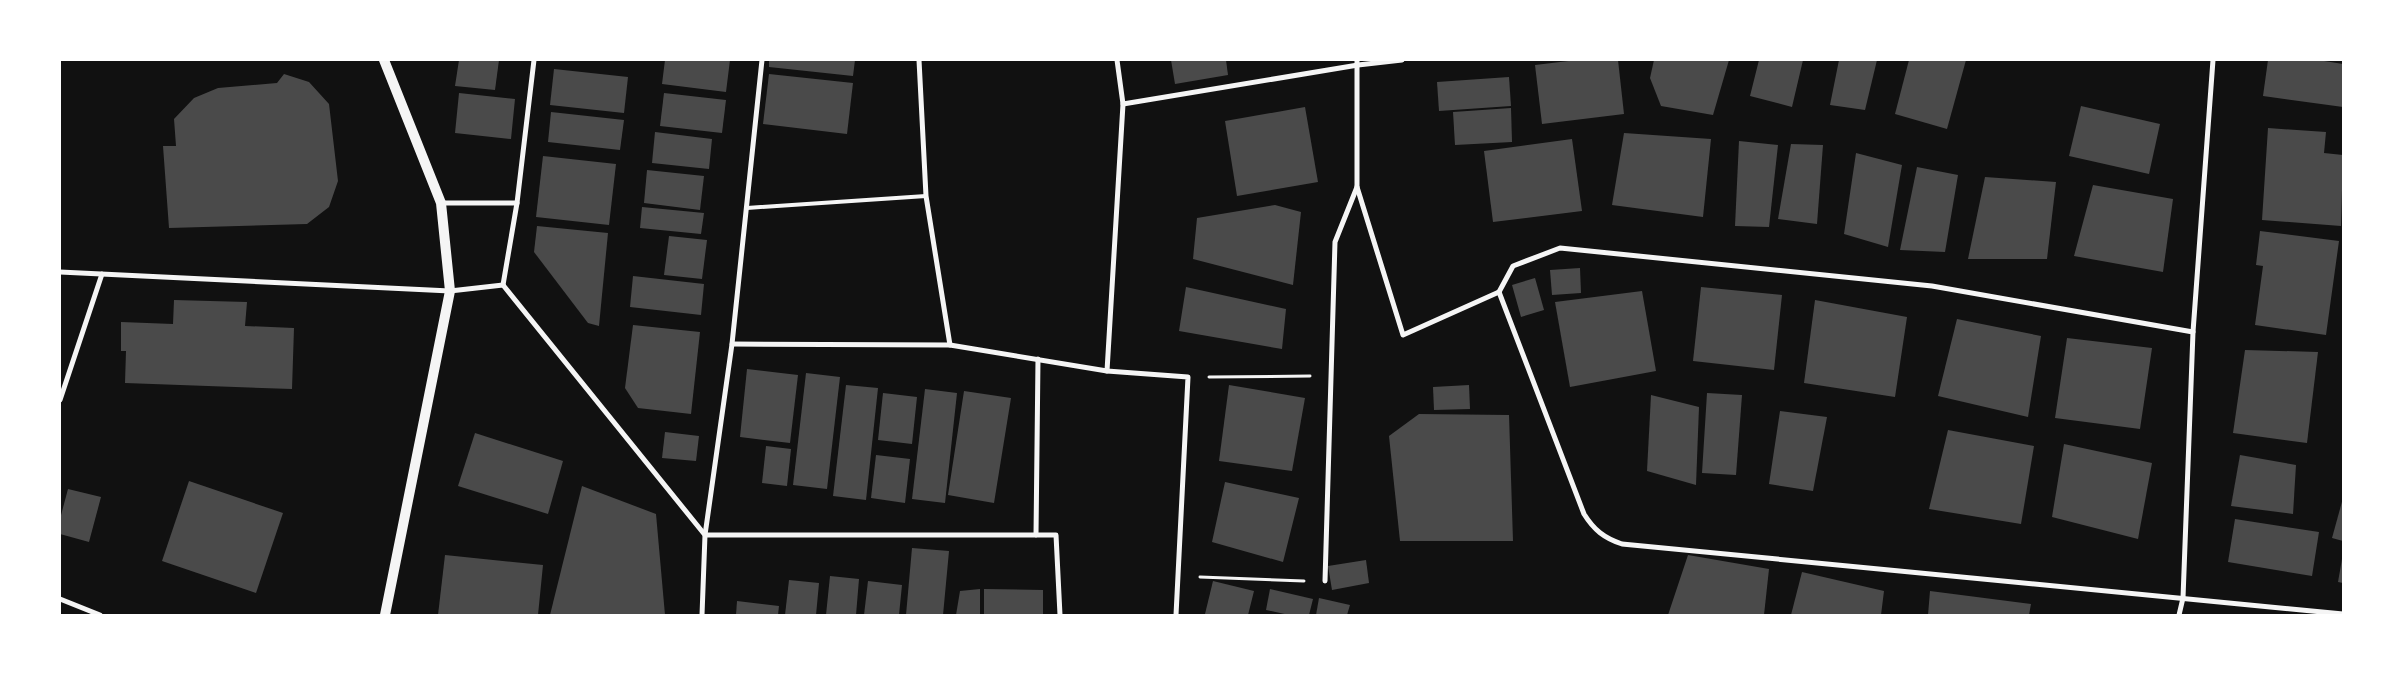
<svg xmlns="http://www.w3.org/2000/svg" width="2403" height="675" font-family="'Libre Baskerville',serif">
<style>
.building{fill:#4a4a4a}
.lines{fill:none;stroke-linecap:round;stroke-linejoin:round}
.path{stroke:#f5f5f5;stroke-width:3}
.service{stroke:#f5f5f5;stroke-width:4}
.minor{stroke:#f5f5f5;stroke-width:5}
.secondary{stroke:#f5f5f5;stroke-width:10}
</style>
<rect width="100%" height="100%" fill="#111"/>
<g class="building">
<polygon points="459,60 499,60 495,90 455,86"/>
<polygon points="665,60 730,60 726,92 662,84"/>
<polygon points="769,60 855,60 853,76 769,67"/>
<polygon points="1171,60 1226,60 1228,75 1175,84"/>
<polygon points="1577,60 1618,60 1624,114 1542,124 1535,65"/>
<polygon points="1654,60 1729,60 1713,115 1661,106 1650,78"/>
<polygon points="1759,60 1803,60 1792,107 1750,96"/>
<polygon points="1839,60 1877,60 1865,110 1830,105"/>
<polygon points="1909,60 1966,60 1947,129 1895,114"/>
<polygon points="2268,60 2318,60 2343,64 2343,107 2263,96"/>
<polygon points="554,69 628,77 624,113 550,105"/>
<polygon points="284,74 309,82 329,104 338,181 329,207 307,224 169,228 163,146 176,146 174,119 194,98 218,88 277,83"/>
<polygon points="769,74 853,83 847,134 763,124"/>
<polygon points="1509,77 1511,106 1439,111 1437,82"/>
<polygon points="459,93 515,99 511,139 455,133"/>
<polygon points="664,93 726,100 722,133 660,126"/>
<polygon points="2081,106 2160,124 2149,174 2069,156"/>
<polygon points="1305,107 1318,182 1237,196 1225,121"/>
<polygon points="1511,108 1512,142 1455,145 1453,112"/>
<polygon points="551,112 624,120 620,150 548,142"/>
<polygon points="2268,128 2326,132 2324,153 2343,155 2341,226 2262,220"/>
<polygon points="655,132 712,139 709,169 652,163"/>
<polygon points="1624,133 1711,139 1703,217 1612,205"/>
<polygon points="1572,139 1582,211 1493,222 1484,151"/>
<polygon points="1739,141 1778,145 1769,227 1735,226"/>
<polygon points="1791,144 1823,145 1817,224 1778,219"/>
<polygon points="1856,153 1902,165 1888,247 1844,234"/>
<polygon points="543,156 616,164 609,225 536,217"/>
<polygon points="1917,167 1958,175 1945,252 1900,250"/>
<polygon points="647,170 704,176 700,210 644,203"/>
<polygon points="1985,177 2056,182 2047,259 1968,259"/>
<polygon points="2093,185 2173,199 2163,272 2074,256"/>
<polygon points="1275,205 1301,212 1293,285 1193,259 1197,218"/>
<polygon points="642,207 704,213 701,234 640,228"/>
<polygon points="537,226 608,233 599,326 588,323 534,252"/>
<polygon points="2260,231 2339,241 2326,335 2255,325 2263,266 2256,265"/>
<polygon points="669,236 707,240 702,279 664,275"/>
<polygon points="1580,268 1581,293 1552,295 1550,270"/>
<polygon points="633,276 704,284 701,315 630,307"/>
<polygon points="1535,278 1544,310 1521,317 1512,285"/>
<polygon points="1186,287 1286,309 1282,349 1179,331"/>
<polygon points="1701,287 1782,295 1774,370 1693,361"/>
<polygon points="1642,291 1656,371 1570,387 1555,302"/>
<polygon points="174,300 247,302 245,326 294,328 292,389 125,383 126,351 121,351 121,322 173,324"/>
<polygon points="1815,300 1907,317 1895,397 1804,383"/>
<polygon points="1957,319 2041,336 2028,417 1938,396"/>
<polygon points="633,325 700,332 691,414 638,408 625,388"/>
<polygon points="2067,338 2152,348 2140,429 2055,418"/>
<polygon points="2245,350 2318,352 2307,443 2233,433"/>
<polygon points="747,369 798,375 790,443 740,437"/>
<polygon points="806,373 840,377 827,489 793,485"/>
<polygon points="846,385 878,388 866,500 833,496"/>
<polygon points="1229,385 1305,398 1292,471 1219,461"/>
<polygon points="1469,385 1470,409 1434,410 1433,387"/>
<polygon points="925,389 957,393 945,503 912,499"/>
<polygon points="964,391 1011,398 994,503 948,495"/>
<polygon points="883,393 917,397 912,444 878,440"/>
<polygon points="1707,393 1742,395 1736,475 1702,473"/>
<polygon points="1651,395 1699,407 1696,485 1647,471"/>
<polygon points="1780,411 1827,417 1813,491 1769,484"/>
<polygon points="1419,414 1509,415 1513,541 1400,541 1389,436"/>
<polygon points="1948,430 2034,446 2021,524 1929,509"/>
<polygon points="665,432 699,436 696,461 662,458"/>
<polygon points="475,433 563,461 548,514 458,486"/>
<polygon points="2064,444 2152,463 2138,539 2052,517"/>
<polygon points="766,446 791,449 787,486 762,483"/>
<polygon points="876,455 910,459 905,503 871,498"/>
<polygon points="2240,455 2296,465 2293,514 2231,506"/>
<polygon points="189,481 283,513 256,593 162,561"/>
<polygon points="1225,482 1299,498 1283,562 1212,542"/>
<polygon points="582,486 656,514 665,615 550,615"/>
<polygon points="68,489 101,497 89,542 60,534 60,519"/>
<polygon points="2343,498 2343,541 2332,538"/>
<polygon points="2235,519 2319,532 2312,576 2228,562"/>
<polygon points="912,548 949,551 943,615 906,615"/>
<polygon points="445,555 543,565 538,615 438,615"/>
<polygon points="1688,555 1769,569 1764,615 1668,615"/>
<polygon points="2342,559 2343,559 2343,583 2338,582"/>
<polygon points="1366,560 1369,583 1332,590 1328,566"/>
<polygon points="1802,572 1884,591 1881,615 1791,615"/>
<polygon points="830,576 859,579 856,615 826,615"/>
<polygon points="789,580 819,583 816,615 785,615"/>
<polygon points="868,581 902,585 899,615 864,615"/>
<polygon points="1213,581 1254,591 1248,615 1205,614"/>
<polygon points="980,589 980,615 956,615 960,591"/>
<polygon points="984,589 1043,590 1043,615 984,615"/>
<polygon points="1270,589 1313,599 1309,615 1289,615 1266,610"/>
<polygon points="1930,591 2031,604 2029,615 1928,615"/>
<polygon points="1319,598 1350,605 1347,615 1316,615"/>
<polygon points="737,601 779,606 778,615 736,615"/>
</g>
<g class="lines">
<g class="path">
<polyline points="1209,377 1310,376"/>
<polyline points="1200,577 1304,581"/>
</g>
<polyline class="service" points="747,208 926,196"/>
<g class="minor">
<polyline points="762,60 732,344 705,535 1056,535 1060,615"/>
<polyline points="919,60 926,196 950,345"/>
<polyline points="1123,104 1358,65 1402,60"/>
<polyline points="1357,187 1403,335 1499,292"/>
<polyline points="441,203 517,203"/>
<polyline points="60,272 450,291 503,285"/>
<polyline points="503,285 705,535 702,615"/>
<polyline points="503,285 517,203 534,60"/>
<path d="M1499 292 1584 514C1594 530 1604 538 1622 544L2343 614"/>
<polyline points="1499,292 1513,266 1560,248 1932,286 2193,332"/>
<polyline points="732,344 950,345 1107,371 1188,377 1176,615"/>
<polyline points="1107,371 1123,104 1117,60"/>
<polyline points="60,400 102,274"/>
<polyline points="1036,535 1038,359"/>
<polyline points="1325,581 1335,242 1357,187 1357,60"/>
<polyline points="60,599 100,615"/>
<polyline points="2179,615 2183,598 2193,332 2213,60"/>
</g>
<polyline class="secondary" points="384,60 441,203 450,291 385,615"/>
</g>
<rect width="2403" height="675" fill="none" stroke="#ffffff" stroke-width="122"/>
</svg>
